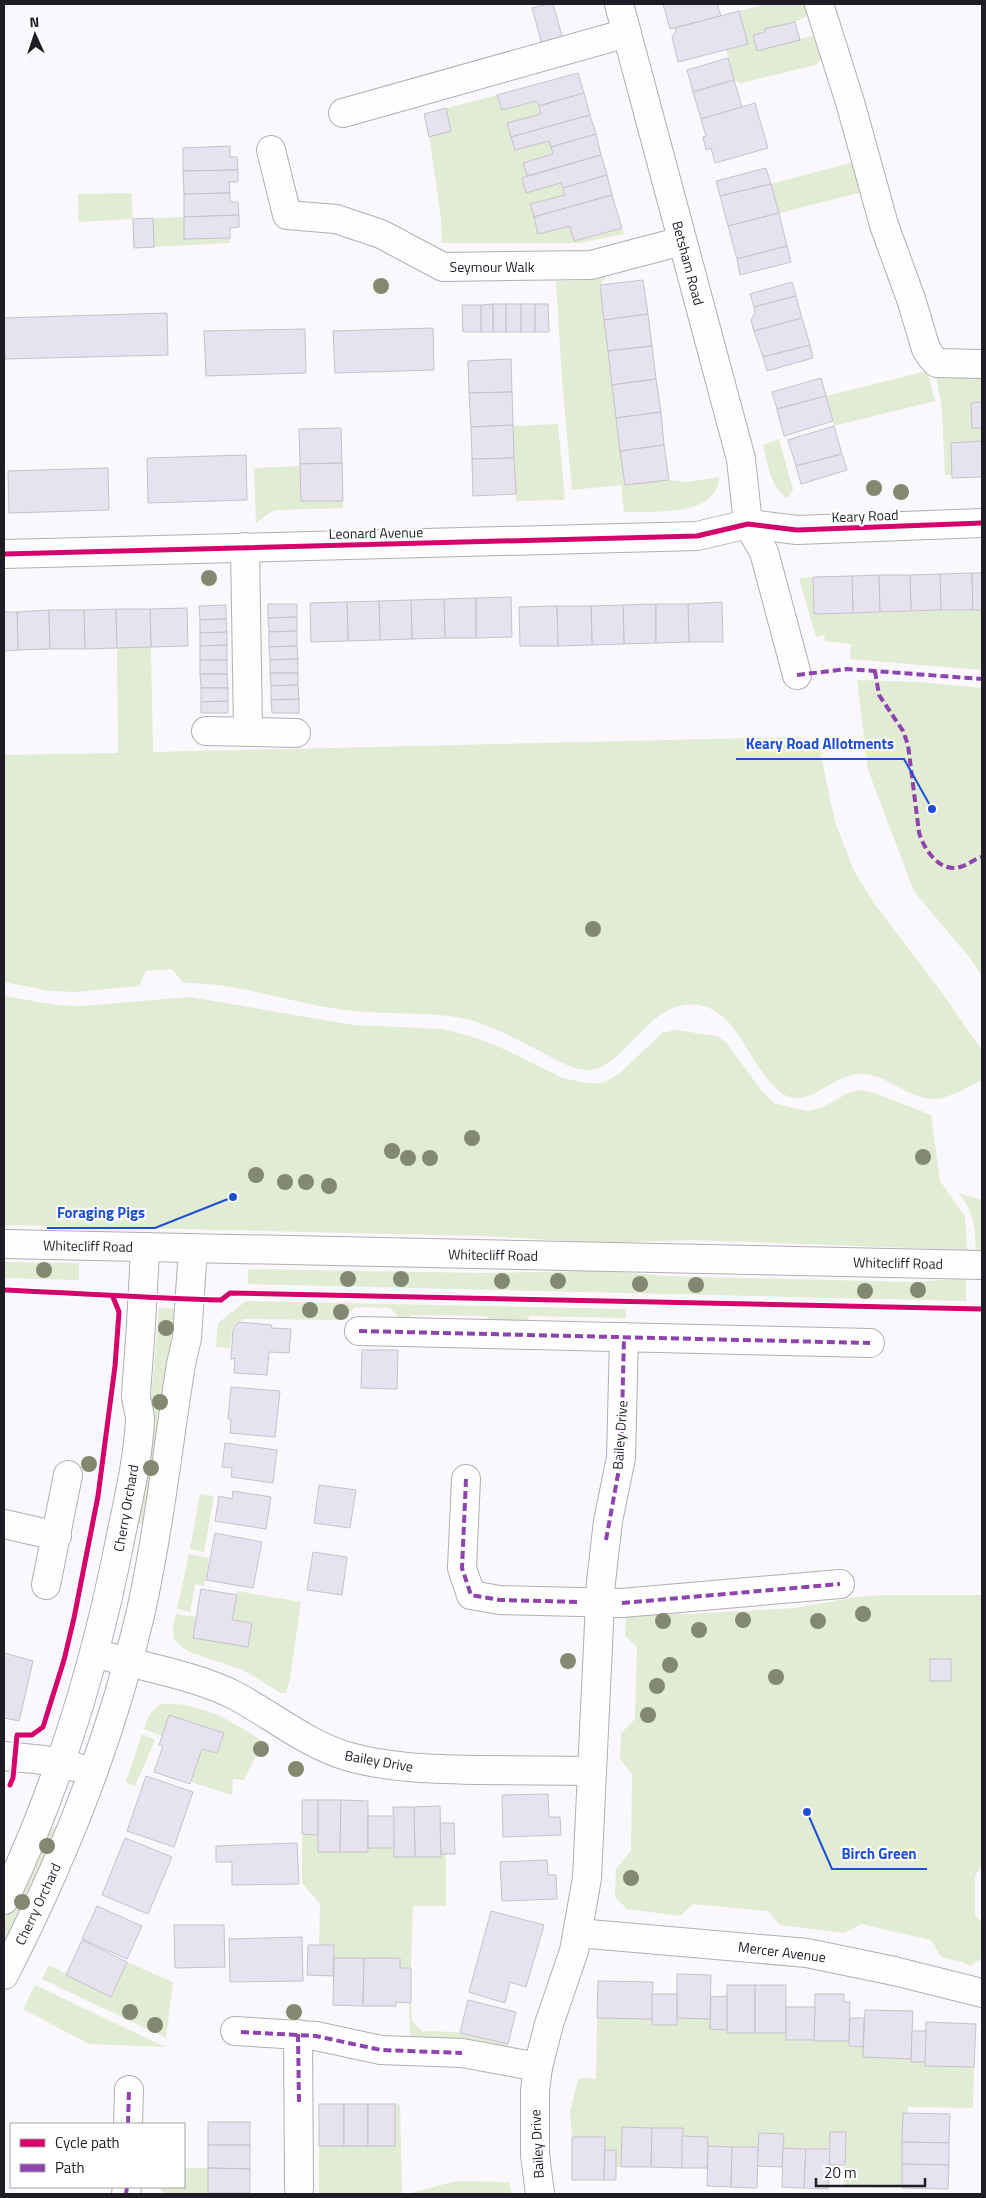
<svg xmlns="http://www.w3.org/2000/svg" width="986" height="2198" font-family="'Titillium Web',sans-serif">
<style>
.green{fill:#e2ebd3}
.building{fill:#e6e2f0;stroke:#c5c2c9}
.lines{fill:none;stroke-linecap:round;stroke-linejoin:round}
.minor-casing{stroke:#b0aeb4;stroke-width:30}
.minor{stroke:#fefeff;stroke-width:28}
.quiet{stroke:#8e44ad;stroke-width:4;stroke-dasharray:8 4;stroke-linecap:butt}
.cycleway-casing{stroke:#fff;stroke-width:8}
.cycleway{stroke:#d6006c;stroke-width:5}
.tree{fill:#838971}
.labels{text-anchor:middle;stroke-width:4.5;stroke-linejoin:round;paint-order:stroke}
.street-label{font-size:14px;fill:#1f1c26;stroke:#fff}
.leader{fill:none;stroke:#1d4ed8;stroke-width:2}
.callout-dot{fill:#1d4ed8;stroke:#fff;stroke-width:2}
.callout-label{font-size:15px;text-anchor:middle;font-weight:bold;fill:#1d4ed8;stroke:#fff;stroke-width:4.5;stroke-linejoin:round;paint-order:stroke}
</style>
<rect width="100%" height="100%" fill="#faf8fc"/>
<g class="green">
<path d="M767 4H806L809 15 795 22 800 39 816 35C819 46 827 59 815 65L741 83 734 80 726 50 748 44 739 11Z"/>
<polygon points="497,95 502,110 537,101 541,114 508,123 515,150 549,141 553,154 523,163 527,176 522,178 526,192 561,183 565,195 530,204 538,234 570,226 574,241 622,228 624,234 579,243 442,243 441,218 429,135 424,114"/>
<polygon points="858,161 866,191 779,213 771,184"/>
<polygon points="131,193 133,219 184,217 185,239 230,238 230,243 134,248 132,219 79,222 78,194"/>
<path d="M606 277 600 285 625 484 669 480 687 482 719 477C718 518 652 511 624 512L621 485 572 490 563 392 556 281 591 280Z"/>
<polygon points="982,370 982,441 951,443 952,475 945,475 942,410 936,376"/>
<polygon points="927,371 935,401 834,426 826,396"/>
<polygon points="558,424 565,498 563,500 516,501 513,426"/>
<path d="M779 439 793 490 787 498C770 486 768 465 763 445Z"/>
<polygon points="300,466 301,501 343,501 343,508 277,510 271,512 256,523 254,468"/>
<polygon points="813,577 815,614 982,610 982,670 850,659 851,644 825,641 824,635 816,637 799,578"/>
<path d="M151 647 153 752 797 737 819 746 835 822 854 871 876 906 937 986 982 1050V1080C969 1086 955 1095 942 1098 911 1105 887 1071 857 1074 831 1076 805 1113 779 1091 750 1068 738 1010 698 1005 647 998 624 1072 586 1070 573 1069 560 1062 549 1056 522 1043 495 1026 467 1019 430 1011 392 1015 355 1011 297 1006 241 982 183 983L172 969 146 971 139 986 76 992 50 991 4 982V755L118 753 117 648Z"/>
<polygon points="857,680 920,682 982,688 982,976 969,957 917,895 912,886 868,770"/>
<polygon points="4,996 56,1005 81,1006 190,997 353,1025 442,1029 470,1036 497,1046 563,1078 586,1083 602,1083 619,1074 662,1033 676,1030 717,1036 726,1042 761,1090 774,1103 806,1111 821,1108 850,1092 861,1090 875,1093 931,1115 940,1181 965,1216 967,1250 692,1240 605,1243 482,1236 4,1225"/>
<path d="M959 1193 982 1200V1251H975C977 1228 973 1212 959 1193Z"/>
<polygon points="4,1262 79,1263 79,1280 4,1278"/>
<polygon points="248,1269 484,1273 605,1271 667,1276 910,1282 961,1279 966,1279 966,1301 248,1284"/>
<polygon points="246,1301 626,1309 626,1318 529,1316 528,1322 493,1321 485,1316 412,1315 407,1320 402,1320 390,1308 356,1307 340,1320 243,1319 232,1328 230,1348 216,1347 218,1323"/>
<polygon points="159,1308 175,1309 149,1525 133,1523 150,1413"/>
<polygon points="200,1494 214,1496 204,1552 190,1549"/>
<polygon points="189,1554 209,1558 204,1586 195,1584 190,1612 177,1609"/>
<polygon points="237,1591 301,1602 290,1679 286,1693 281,1693 243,1670 189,1652 174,1640 173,1628 176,1614 196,1617 193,1638 252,1623 232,1620"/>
<polygon points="886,1595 982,1595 982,1866 975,1875 975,1915 982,1923 981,1959 970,1966 962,1962 941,1957 931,1940 861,1924 844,1933 780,1925 768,1911 693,1904 680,1916 627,1909 615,1897 616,1869 631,1851 632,1774 620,1759 621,1733 635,1719 637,1647 625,1636 626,1613 688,1614 796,1608 856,1597"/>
<path d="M163 1704C201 1702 236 1723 266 1744L267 1746 262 1755 257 1753 244 1780 233 1779 232 1795 191 1782 202 1749 217 1753 224 1733 162 1736 144 1729C147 1719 151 1707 163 1704Z"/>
<polygon points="142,1734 155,1740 135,1786 126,1782"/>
<polygon points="47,1826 61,1831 4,1956 4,1921"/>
<polygon points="302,1834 318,1835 318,1852 367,1852 368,1848 394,1848 394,1857 441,1857 441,1854 446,1853 446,1906 413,1906 411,1968 400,1968 400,1958 334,1958 319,1946 320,1904 302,1883"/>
<polygon points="127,1962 173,1982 166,2038 42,1979 49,1965 111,1996"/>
<polygon points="35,1985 165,2047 89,2044 23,2009"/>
<polygon points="409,2003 411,2003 412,2021 422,2031 456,2032 508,2044 507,2050 457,2040 410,2037"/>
<polygon points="597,2018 652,2019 652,2025 676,2025 677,2018 710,2019 710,2029 727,2030 727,2033 786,2033 786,2040 849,2041 849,2046 863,2047 863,2057 911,2059 911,2062 925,2062 925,2066 974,2067 973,2106 972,2108 908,2107 908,2113 903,2113 902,2188 844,2187 845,2132 830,2132 830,2149 783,2148 783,2134 759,2133 758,2147 708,2146 708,2137 682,2136 652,2128 622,2127 621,2167 616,2167 616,2150 605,2150 605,2137 572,2137 570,2111 578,2080 581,2078 596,2079"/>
<polygon points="395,2104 400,2104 402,2194 319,2194 319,2146"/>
<polygon points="184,2168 208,2168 250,2194 164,2194 158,2187 184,2187"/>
<polygon points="462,2181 509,2182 512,2194 407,2194 452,2182"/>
</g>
<g class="building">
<polygon points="549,4 553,4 564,43 543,48 532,8"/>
<polygon points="663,4 717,4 721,16 670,29"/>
<polygon points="739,11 748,44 678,62 672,37 676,31 675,28"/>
<polygon points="795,22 800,40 757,51 753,35 765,32 764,29"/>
<polygon points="728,58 734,80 693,92 687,70"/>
<polygon points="578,73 584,93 539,106 537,101 502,110 497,95"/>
<polygon points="734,80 742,107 701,119 693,92"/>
<polygon points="584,93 590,115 511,137 507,123 541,114 539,106"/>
<polygon points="755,103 768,148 715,163 711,148 706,150 703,137 706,136 701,119"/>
<polygon points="446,108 451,131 429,137 424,114"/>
<polygon points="590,115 596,134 551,147 549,141 515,150 511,137"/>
<polygon points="596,134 601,155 527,176 523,163 553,154 551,147"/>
<polygon points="230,146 230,157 237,157 238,170 183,171 183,148"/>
<polygon points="601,155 607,175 563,188 561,183 526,193 522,178"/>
<polygon points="766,168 771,184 720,196 716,181"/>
<polygon points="238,170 238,182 229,182 230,193 184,194 183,171"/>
<polygon points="607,175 612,195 534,217 530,204 565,195 563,188"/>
<polygon points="771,184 779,213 728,226 720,196"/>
<polygon points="230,193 230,202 238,202 239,215 184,217 184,194"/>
<polygon points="612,195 622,228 574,241 570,226 538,234 534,217"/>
<polygon points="779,213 787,246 737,259 728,226"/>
<polygon points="239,215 239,227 230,228 230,238 184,239 184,217"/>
<polygon points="153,218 154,247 134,248 133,219"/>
<polygon points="787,246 791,262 740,275 737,259"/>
<polygon points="643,280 648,314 604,320 600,285"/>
<polygon points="792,282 796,296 754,307 750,294"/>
<polygon points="796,296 802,318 754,331 751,320 755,313 754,307"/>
<rect x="493" y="304" width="13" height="28"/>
<polygon points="493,304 493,332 481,332 481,305"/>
<rect x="506" y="304" width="15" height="28"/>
<rect x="521" y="304" width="14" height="28"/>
<polygon points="535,304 548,304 549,332 535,332"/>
<polygon points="462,305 481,305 481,332 463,332"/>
<polygon points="167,313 168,355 5,359 4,318"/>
<polygon points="648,314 652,346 608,351 604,320"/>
<polygon points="802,318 810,345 763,357 754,331"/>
<polygon points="433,328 434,370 335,373 333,331"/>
<polygon points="305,329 306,373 206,376 204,331"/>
<polygon points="810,345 813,358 767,371 763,357"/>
<polygon points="652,346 656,379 612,385 608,351"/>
<polygon points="511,359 512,392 469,393 468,361"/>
<polygon points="821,378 826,396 777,409 772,392"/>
<polygon points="656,379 661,412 616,418 612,385"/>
<polygon points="512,392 513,425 471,427 469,393"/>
<polygon points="826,396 833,421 784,436 777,409"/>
<polygon points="982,402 982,428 972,428 971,403"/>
<polygon points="661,412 664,445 620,451 616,418"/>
<polygon points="513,425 514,458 472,459 471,427"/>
<polygon points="834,426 842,454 796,466 788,440"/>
<polygon points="341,428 342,463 300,464 299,429"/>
<polygon points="982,441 982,477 952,478 951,443"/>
<polygon points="664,445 669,480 625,485 620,451"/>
<polygon points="842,454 847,470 801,484 796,466"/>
<polygon points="246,455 247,500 148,503 147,458"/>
<polygon points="514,458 516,494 473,496 472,459"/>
<polygon points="342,463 343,501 301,501 300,464"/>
<polygon points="108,468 109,510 9,513 8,471"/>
<polygon points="972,573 973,610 941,610 940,574"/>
<polygon points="972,573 982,573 982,610 973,610"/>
<polygon points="940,574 941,610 911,611 910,575"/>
<polygon points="879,575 880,612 853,613 852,576"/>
<polygon points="879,575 910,575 911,611 880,612"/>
<polygon points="852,576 853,613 814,614 813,577"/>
<polygon points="511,597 512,637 476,638 476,598"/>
<polygon points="476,598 476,638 445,638 444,599"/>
<polygon points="444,599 445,638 412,639 411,600"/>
<polygon points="411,600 412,639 380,640 379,601"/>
<polygon points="379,601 380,640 348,641 347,602"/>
<polygon points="347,602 348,641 311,642 310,603"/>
<polygon points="722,602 723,642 689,642 688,604"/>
<polygon points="268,604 297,604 297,617 268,618"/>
<polygon points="656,604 656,643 624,644 623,605"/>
<polygon points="656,604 688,604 689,642 656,643"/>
<polygon points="226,605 226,619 200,620 199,606"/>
<polygon points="623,605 624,644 592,645 591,606"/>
<polygon points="557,606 558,646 520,646 519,607"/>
<polygon points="557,606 591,606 592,645 558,646"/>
<polygon points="187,608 188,646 151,647 150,609"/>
<polygon points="116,609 117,648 85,649 84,610"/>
<polygon points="116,609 150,609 151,647 117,648"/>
<polygon points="49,610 50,649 18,650 17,612"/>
<polygon points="49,610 84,610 85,649 50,649"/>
<polygon points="4,612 17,612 18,650 4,651"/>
<polygon points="297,617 297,631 269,632 268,618"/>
<polygon points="226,619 227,632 200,633 200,620"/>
<polygon points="297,631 297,646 269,647 269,632"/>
<polygon points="227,632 227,645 200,646 200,633"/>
<polygon points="227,645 227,660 200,660 200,646"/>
<polygon points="297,646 298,659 270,660 269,647"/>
<polygon points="298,659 298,673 270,673 270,660"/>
<rect x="200" y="660" width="27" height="14"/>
<polygon points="270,673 298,673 298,685 271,686"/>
<polygon points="200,674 227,674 228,688 201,688"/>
<polygon points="298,685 299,699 271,700 271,686"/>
<polygon points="201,688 228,688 228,701 201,702"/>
<polygon points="299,699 299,713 272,713 271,700"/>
<polygon points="228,701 228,713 201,713 201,702"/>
<polygon points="239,1322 272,1325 271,1328 291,1329 289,1353 269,1352 267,1375 234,1373 235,1358 231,1359 233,1329"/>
<polygon points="362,1350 398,1350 397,1389 361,1388"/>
<polygon points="231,1387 280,1391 275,1437 230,1433 231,1419 228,1419"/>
<polygon points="225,1443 277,1450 273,1483 231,1477 232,1468 222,1467"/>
<polygon points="319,1485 356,1490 350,1528 314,1523"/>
<polygon points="233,1491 271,1497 266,1529 215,1521 219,1496 232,1499"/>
<polygon points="215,1533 262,1542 253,1588 206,1580"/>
<polygon points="313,1552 347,1557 342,1595 307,1590"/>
<polygon points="201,1589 237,1595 232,1620 252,1623 248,1647 193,1638"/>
<polygon points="4,1653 33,1661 19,1721 4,1718"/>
<rect x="930" y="1659" width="21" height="22"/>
<polygon points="169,1715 224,1733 217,1753 202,1749 190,1784 154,1772 163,1746 159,1745"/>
<polygon points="146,1776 193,1792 174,1847 127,1831"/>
<polygon points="548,1794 549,1817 560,1817 561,1835 503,1837 502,1795"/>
<polygon points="302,1800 318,1800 318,1835 302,1834"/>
<polygon points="318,1800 341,1800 340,1852 318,1852"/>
<polygon points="341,1800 368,1801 368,1852 340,1852"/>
<polygon points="440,1806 441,1857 415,1857 414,1807"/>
<polygon points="393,1807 414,1807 415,1857 394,1857"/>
<rect x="368" y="1816" width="26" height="32"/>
<polygon points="440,1823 454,1823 455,1854 441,1854"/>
<polygon points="125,1838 172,1857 148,1914 102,1895"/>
<polygon points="297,1843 299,1884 232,1885 232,1862 216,1862 216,1846"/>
<polygon points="547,1860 548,1875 556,1875 557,1899 502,1901 500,1862"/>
<polygon points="97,1906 142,1926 127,1959 82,1939"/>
<polygon points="491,1911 544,1925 526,1987 510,1982 505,2003 469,1992"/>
<polygon points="174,1925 224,1925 225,1967 175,1968"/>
<polygon points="302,1937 303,1981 230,1982 229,1939"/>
<polygon points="82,1940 127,1962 111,1997 66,1975"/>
<polygon points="308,1945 334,1945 333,1976 307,1975"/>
<polygon points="334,1958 364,1958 363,2006 333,2005"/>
<polygon points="364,1958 400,1958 400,1968 411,1968 411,2003 396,2002 396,2006 363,2006"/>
<polygon points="677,1974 711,1975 710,2019 677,2018"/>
<polygon points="598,1981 653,1982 652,2019 597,2018"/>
<rect x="727" y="1985" width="28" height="48"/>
<rect x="755" y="1985" width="31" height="48"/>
<rect x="652" y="1994" width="25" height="31"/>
<polygon points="815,1994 844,1994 844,2002 850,2002 849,2041 814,2041"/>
<polygon points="727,1996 727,2030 710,2029 711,1997"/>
<polygon points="468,2000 516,2012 508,2044 460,2033"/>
<polygon points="786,2007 815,2007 814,2040 786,2040"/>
<polygon points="865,2010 913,2011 911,2059 863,2057"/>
<polygon points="850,2018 864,2018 863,2047 849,2046"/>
<polygon points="926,2022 976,2024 974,2067 925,2066"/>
<polygon points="912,2031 926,2031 925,2062 911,2062"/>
<rect x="319" y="2104" width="25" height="42"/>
<rect x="344" y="2104" width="24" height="42"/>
<rect x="368" y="2104" width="27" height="42"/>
<polygon points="903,2113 950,2114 949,2143 902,2142"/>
<rect x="208" y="2122" width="42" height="23"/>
<polygon points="622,2127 652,2128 651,2167 621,2167"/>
<polygon points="652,2128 683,2128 682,2168 651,2167"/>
<polygon points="830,2132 846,2132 845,2165 829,2165"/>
<polygon points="759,2133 784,2134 782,2167 757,2166"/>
<polygon points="682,2136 708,2137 707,2168 682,2168"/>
<polygon points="572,2137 605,2137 604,2180 572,2180"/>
<polygon points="902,2142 949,2143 949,2165 902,2164"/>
<polygon points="208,2145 250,2145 250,2169 208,2168"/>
<polygon points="708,2146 732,2147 731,2187 707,2186"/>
<polygon points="732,2147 758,2147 757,2188 731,2187"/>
<polygon points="783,2148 806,2149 804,2188 782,2187"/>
<polygon points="806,2149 830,2149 828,2189 804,2188"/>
<polygon points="605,2150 616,2150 616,2180 604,2180"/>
<polygon points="902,2164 949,2165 948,2189 902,2188"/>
<polygon points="208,2168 250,2169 250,2193 208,2193"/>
</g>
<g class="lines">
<g class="minor-casing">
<g id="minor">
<polyline points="619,4 741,459 748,524 764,552 797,675"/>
<polyline points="819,4 850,102 884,225 911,299 926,349 932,358 937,363 982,364"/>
<polyline points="343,113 627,33"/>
<polyline points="271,150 287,215 336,219 381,234 443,267 591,265 682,241"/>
<polyline points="245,547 248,731"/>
<polyline points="4,554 697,536 748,524 797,530 982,523"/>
<polyline points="206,731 296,733"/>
<polyline points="4,1244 982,1265"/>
<polyline points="359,1331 870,1343"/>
<polyline points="466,1479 462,1568 471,1595 500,1600 622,1603 840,1584"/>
<polyline points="4,1524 57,1536"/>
<polyline points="46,1585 68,1475"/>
<path d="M109 1657C150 1668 199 1677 236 1696 273 1716 305 1743 346 1756 388 1768 431 1769 474 1770 514 1770 553 1771 592 1771"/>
<polyline points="4,1756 44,1760 76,1767"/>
<path d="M4 1900C58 1786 96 1663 120 1540 128 1501 138 1460 140 1420 140 1412 136 1403 136 1394 140 1345 143 1296 145 1247"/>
<polyline points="578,1933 807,1953 894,1971 982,1993"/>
<path d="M4 1975C63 1860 112 1738 141 1611 159 1529 168 1446 181 1364L187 1338 193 1248"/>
<polyline points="235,2031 316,2036 381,2050 462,2053 538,2067"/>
<polyline points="298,2034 299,2188"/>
<polyline points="128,2124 129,2090"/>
<polyline points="126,2194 127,2187"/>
<polyline points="540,2194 535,2154 535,2090 538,2067 549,2024 574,1951 587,1878 601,1582 608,1521 621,1458 624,1337"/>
</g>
</g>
<use href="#minor" class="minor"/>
<g class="quiet">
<path d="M875 671 879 695 903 731 908 745 919 832C923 848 939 873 960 867 968 865 974 859 982 857"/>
<polyline points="797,675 847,669 982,679"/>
<polyline points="359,1331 870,1343"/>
<polyline points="466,1479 462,1568 471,1595 500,1600 581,1602"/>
<polyline points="606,1540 621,1458 624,1337"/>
<polyline points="622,1603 840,1584"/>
<polyline points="241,2032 316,2036 381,2050 462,2053"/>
<polyline points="298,2034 299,2102"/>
<polyline points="128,2124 129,2090"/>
<polyline points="126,2194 127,2187"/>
</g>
<g class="cycleway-casing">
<g id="cycleway">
<polyline points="4,554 697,536 748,524 797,530 982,523"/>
<path d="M4 1290C76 1293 148 1298 221 1300L230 1293 982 1309"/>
<polyline points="10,1785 13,1778 17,1735 32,1735 43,1727 64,1660 74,1618 98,1496 115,1366 119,1312 113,1297"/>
</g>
</g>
<use href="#cycleway" class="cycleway"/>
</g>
<g class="tree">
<circle cx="381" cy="286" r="8"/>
<circle cx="874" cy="488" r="8"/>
<circle cx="901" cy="492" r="8"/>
<circle cx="209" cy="578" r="8"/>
<circle cx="593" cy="929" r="8"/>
<circle cx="472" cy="1138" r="8"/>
<circle cx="392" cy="1151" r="8"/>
<circle cx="923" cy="1157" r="8"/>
<circle cx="408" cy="1158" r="8"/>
<circle cx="430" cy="1158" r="8"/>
<circle cx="256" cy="1175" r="8"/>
<circle cx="285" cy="1182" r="8"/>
<circle cx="306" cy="1182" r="8"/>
<circle cx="329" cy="1186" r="8"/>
<circle cx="44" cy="1270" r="8"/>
<circle cx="348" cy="1279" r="8"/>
<circle cx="401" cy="1279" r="8"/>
<circle cx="502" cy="1281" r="8"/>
<circle cx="558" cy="1281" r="8"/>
<circle cx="640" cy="1284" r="8"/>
<circle cx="696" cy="1285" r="8"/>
<circle cx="918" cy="1290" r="8"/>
<circle cx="865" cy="1291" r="8"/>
<circle cx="310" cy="1310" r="8"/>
<circle cx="341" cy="1312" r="8"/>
<circle cx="166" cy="1328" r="8"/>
<circle cx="160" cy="1402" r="8"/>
<circle cx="89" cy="1464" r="8"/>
<circle cx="151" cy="1468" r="8"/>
<circle cx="863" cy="1614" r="8"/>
<circle cx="743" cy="1620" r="8"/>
<circle cx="663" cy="1621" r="8"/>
<circle cx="818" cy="1621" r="8"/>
<circle cx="699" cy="1630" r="8"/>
<circle cx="568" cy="1661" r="8"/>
<circle cx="670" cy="1665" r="8"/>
<circle cx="776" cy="1677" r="8"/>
<circle cx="657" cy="1686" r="8"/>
<circle cx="648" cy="1715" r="8"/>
<circle cx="261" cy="1749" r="8"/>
<circle cx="296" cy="1769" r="8"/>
<circle cx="47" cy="1846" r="8"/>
<circle cx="631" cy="1878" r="8"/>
<circle cx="22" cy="1902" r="8"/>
<circle cx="130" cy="2012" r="8"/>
<circle cx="294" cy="2012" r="8"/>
<circle cx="155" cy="2025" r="8"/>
</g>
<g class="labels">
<g class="street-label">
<text transform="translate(688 263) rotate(75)" y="5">Betsham Road</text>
<text x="492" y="272">Seymour Walk</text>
<text transform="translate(865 516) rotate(-2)" y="5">Keary Road</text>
<text transform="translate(376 533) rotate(-1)" y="5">Leonard Avenue</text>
<text transform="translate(88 1246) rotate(1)" y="5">Whitecliff Road</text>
<text transform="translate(493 1255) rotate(1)" y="5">Whitecliff Road</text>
<text transform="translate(898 1263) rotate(1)" y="5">Whitecliff Road</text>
<text transform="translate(620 1435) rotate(-86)" y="5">Bailey Drive</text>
<text transform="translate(126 1508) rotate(-80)" y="5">Cherry Orchard</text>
<text transform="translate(379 1761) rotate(10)" y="5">Bailey Drive</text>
<text transform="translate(38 1904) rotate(-65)" y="5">Cherry Orchard</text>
<text transform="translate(782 1952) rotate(7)" y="5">Mercer Avenue</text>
<text transform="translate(537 2144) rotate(-93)" y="5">Bailey Drive</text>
</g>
</g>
<path class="leader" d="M932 809L904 759H736M233 1197L155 1228H47M807 1812L832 1869H927"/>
<g class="callout-dot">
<circle cx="932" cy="809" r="5"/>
<circle cx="233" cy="1197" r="5"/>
<circle cx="807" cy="1812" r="5"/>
</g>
<g class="callout-label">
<text x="820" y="749">Keary Road Allotments</text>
<text x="101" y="1218">Foraging Pigs</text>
<text x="879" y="1859">Birch Green</text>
</g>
<rect width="986" height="2198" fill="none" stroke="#1f1c26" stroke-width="10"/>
<rect x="10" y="2123" width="175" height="65" fill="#ffffff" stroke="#a5a4a8"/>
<rect x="20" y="2139" width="25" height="8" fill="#d6006c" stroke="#a5a4a8"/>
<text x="55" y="2148" font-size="15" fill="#1f1c26">Cycle path</text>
<rect x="20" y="2164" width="25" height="8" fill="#8e44ad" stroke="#a5a4a8"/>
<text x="55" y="2173" font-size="15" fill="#1f1c26">Path</text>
<g transform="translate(35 35) rotate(357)" stroke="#ffffff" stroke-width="4" paint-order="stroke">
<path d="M0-4L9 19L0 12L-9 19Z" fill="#1f1c26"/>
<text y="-8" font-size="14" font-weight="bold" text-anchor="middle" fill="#1f1c26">N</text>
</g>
<path d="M816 2178v8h109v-8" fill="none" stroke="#1f1c26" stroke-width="2.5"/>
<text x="824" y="2178" font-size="15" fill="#1f1c26" stroke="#ffffff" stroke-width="4" paint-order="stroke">20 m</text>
</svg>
